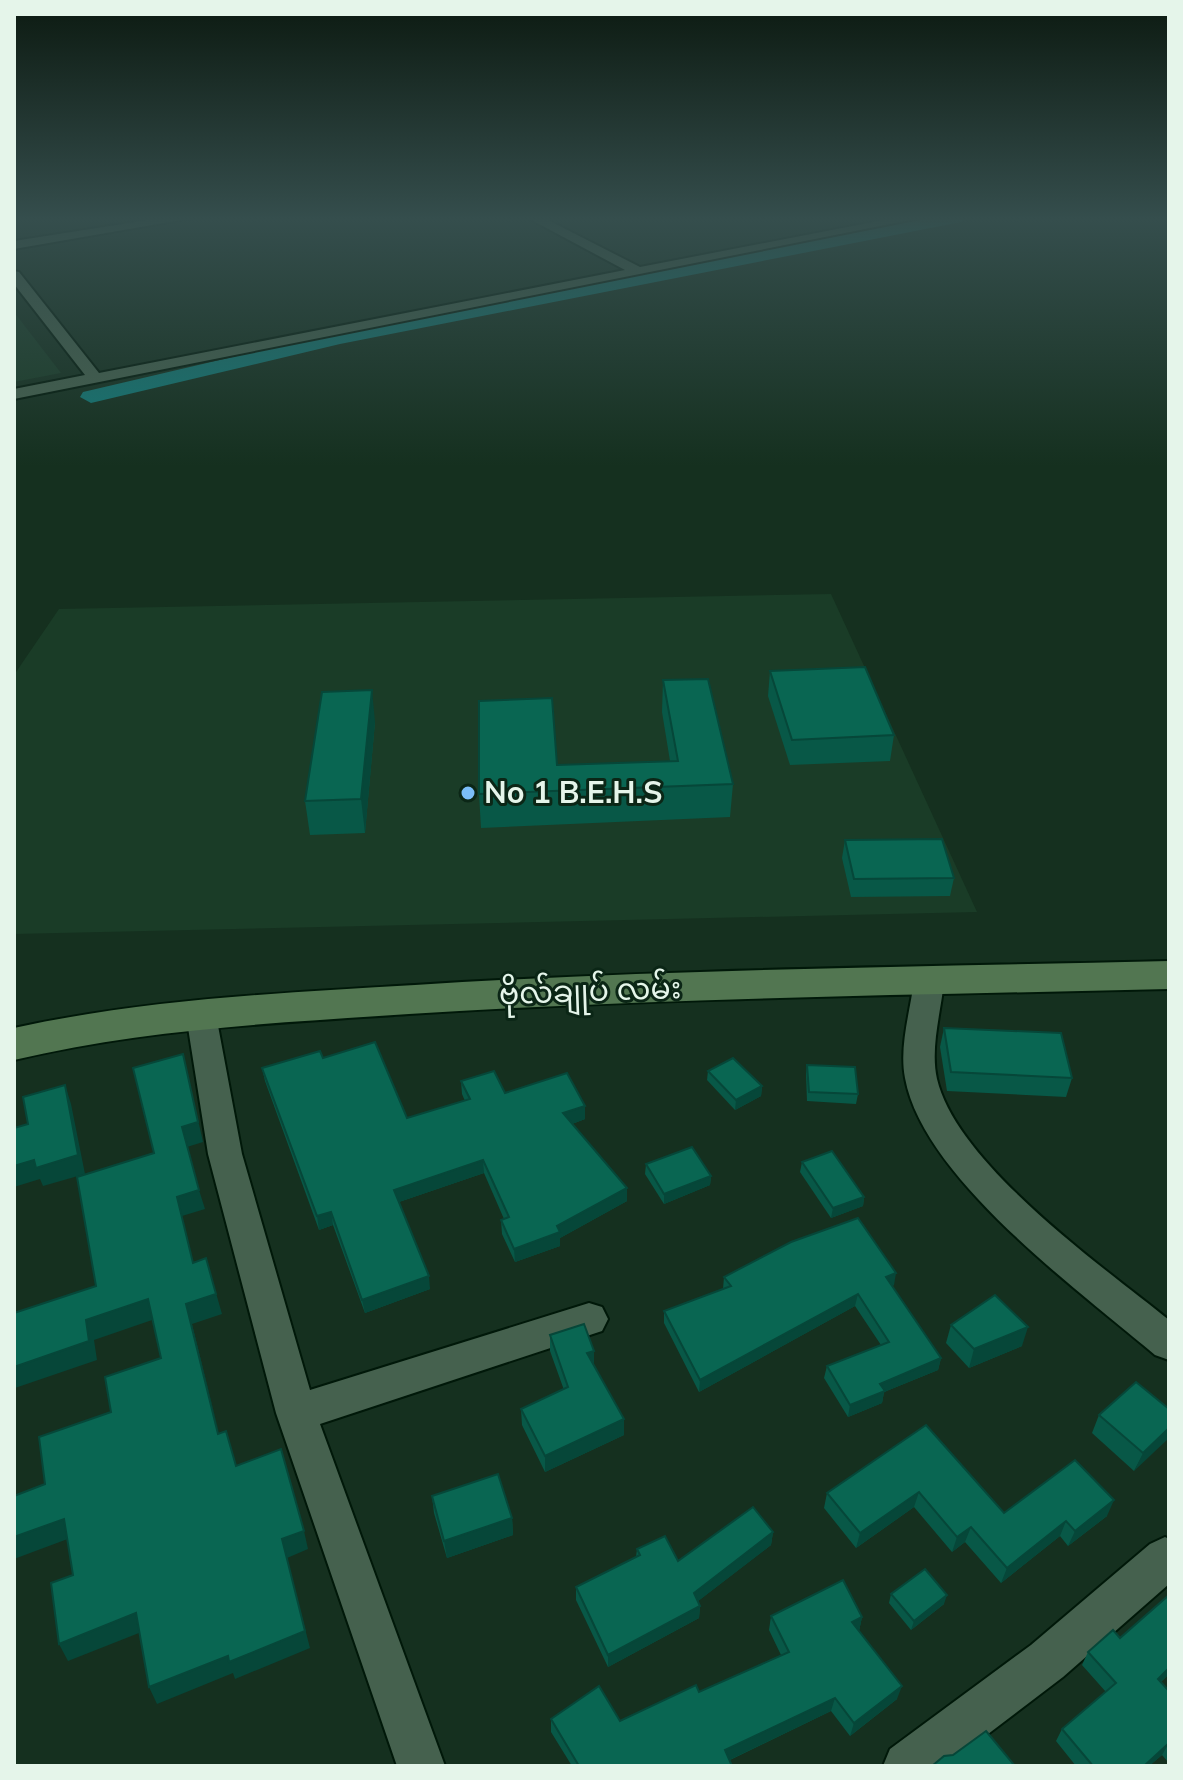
<svg xmlns="http://www.w3.org/2000/svg" width="1183" height="1780" font-family="Mulish,'Noto Sans Myanmar',sans-serif">
<style>
.built{fill:#1a3c27}
.lines{fill:none;stroke-linecap:round;stroke-linejoin:round}
.canal{fill:#137875;fill-rule:evenodd}
.street-casing{stroke:#001809;stroke-width:4}
.secondary-casing{stroke:#001809;stroke-width:4}
.street{fill:#45614e;fill-rule:evenodd}
.secondary{fill:#527651;fill-rule:evenodd}
.wall{fill:#085847}
.shaded-wall{fill:#064739}
.building{fill:#096652;stroke:#064739;stroke-width:2}
.poi-dot{fill:#7bbef8;stroke:#0b2616;stroke-width:3}
.labels{text-anchor:middle;stroke-width:6;stroke-linejoin:round;paint-order:stroke}
.poi-label{font-size:30px;font-weight:bold;fill:#e5f5ea;stroke:#0b2616;text-anchor:start}
.street-label{font-size:30px;fill:#e5f5ea;stroke:#0b2616}
</style>
<rect width="100%" height="100%" fill="#15301f"/>
<g class="built">
<polygon points="14,312 61,373 14,382"/>
<polygon points="831,594 977,912 14,934 14,675 59,609"/>
</g>
<g class="lines">
<polygon class="canal" points="935,217 969,217 961,222 340,344 91,403 80,397 83,392 340,332"/>
<g class="street-casing">
<g id="street">
<polygon points="167,217 198,217 14,249 14,241"/>
<polygon points="526,217 542,217 640,267 899,217 925,217 14,399 14,389 85,375 14,284 14,271 19,272 99,373 625,270"/>
<path d="M929 971 940 974 944 981C941 1012 930 1048 937 1079 957 1164 1102 1266 1169 1320V1360L1155 1355C1080 1291 923 1178 905 1078 899 1047 910 1012 914 981L918 974Z"/>
<polygon points="201,1004 212,1007 216,1015 242,1154 310,1390 589,1303 602,1307 608,1319 602,1331 320,1424 445,1766 397,1766 276,1413 208,1154 186,1015 190,1007"/>
<polygon points="1165,1537 1169,1539 1169,1584 1063,1677 946,1766 883,1766 890,1749 1031,1645 1150,1544"/>
</g>
</g>
<g class="secondary-casing">
<path id="secondary" d="M1169 961V989C916 995 662 998 409 1014 276 1023 144 1029 14 1060V1028C146 999 281 993 415 985 666 969 918 967 1169 961Z"/>
</g>
<use href="#street" class="street"/>
<use href="#secondary" class="secondary"/>
</g>
<g class="wall">
<polygon points="770,671 894,735 890,761 790,765 768,696"/>
<polygon points="663,680 733,784 730,817 481,828 479,794 557,765 670,761 662,712"/>
<polygon points="375,722 365,833 310,835 305,801"/>
<polygon points="845,840 954,878 950,896 851,897 842,858"/>
<polygon points="944,1028 1072,1078 1066,1097 947,1091 940,1047"/>
<polygon points="323,1058 407,1118 465,1101 462,1094 461,1081 505,1093 585,1119 572,1124 627,1188 627,1201 560,1238 560,1246 515,1262 502,1234 501,1220 504,1219 484,1173 399,1202 430,1289 365,1313 333,1225 319,1230 265,1081 262,1068"/>
<polygon points="807,1065 858,1094 856,1104 807,1101 806,1074"/>
<polygon points="708,1071 762,1086 761,1096 735,1110 707,1080"/>
<polygon points="802,1162 864,1197 863,1206 831,1218 800,1172"/>
<polygon points="646,1164 711,1176 710,1185 664,1204 645,1174"/>
<polygon points="724,1277 894,1285 892,1286 941,1358 938,1370 884,1392 882,1403 848,1417 824,1378 827,1366 881,1345 855,1306 699,1392 664,1323 664,1311 723,1289"/>
<polygon points="951,1325 1022,1346 969,1368 946,1343"/>
<polygon points="550,1335 624,1419 624,1435 545,1472 522,1425 521,1409 564,1390 550,1351"/>
<polygon points="1169,1409 1134,1471 1092,1433 1099,1415"/>
<polygon points="926,1425 1004,1513 1107,1516 1068,1546 1060,1536 1001,1583 965,1542 952,1552 914,1507 856,1548 824,1508 827,1493"/>
<polygon points="432,1496 512,1518 513,1535 447,1558 434,1513"/>
<polygon points="773,1532 771,1545 698,1601 700,1606 699,1618 608,1667 576,1600 576,1587 636,1557 637,1549 678,1561"/>
<polygon points="891,1594 944,1604 911,1630 889,1603"/>
<polygon points="1169,1595 1169,1674 1161,1682 1169,1691 1169,1763 1162,1755 1149,1766 1076,1766 1056,1741 1062,1729 1106,1692 1082,1665 1088,1652 1120,1638"/>
<polygon points="771,1616 862,1617 859,1631 897,1699 850,1736 831,1711 730,1760 732,1766 572,1766 551,1732 551,1719 620,1721 699,1692 781,1655 769,1630"/>
</g>
<g class="shaded-wall">
<polygon points="372,690 375,722 365,833 361,799"/>
<polygon points="183,1054 203,1142 187,1147 182,1127"/>
<polygon points="65,1085 71,1104 85,1174 43,1186 40,1179 14,1187 14,1166"/>
<polygon points="762,1086 761,1096 735,1110 736,1100"/>
<polygon points="585,1106 585,1119 564,1127 563,1113"/>
<polygon points="483,1160 484,1173 396,1203 394,1190"/>
<polygon points="711,1176 710,1185 664,1204 664,1194"/>
<polygon points="627,1188 627,1201 560,1238 560,1246 515,1262 514,1249"/>
<polygon points="199,1190 205,1209 182,1216 199,1282 177,1197"/>
<polygon points="864,1197 863,1206 831,1218 833,1208"/>
<polygon points="331,1212 333,1225 319,1230 317,1216"/>
<polygon points="206,1258 222,1314 192,1324 224,1453 186,1304"/>
<polygon points="896,1273 894,1285 883,1289 886,1277"/>
<polygon points="429,1276 430,1289 365,1313 362,1300"/>
<polygon points="858,1294 855,1306 699,1392 700,1380"/>
<polygon points="148,1299 155,1319 94,1340 97,1360 15,1388 14,1385 14,1367 86,1320"/>
<polygon points="1028,1327 1022,1346 969,1368 974,1349"/>
<polygon points="594,1351 594,1367 587,1353"/>
<polygon points="941,1358 938,1370 884,1392 882,1403 848,1417 850,1405 880,1384"/>
<polygon points="624,1419 624,1435 545,1472 545,1456"/>
<polygon points="1169,1428 1169,1438 1134,1471 1143,1453"/>
<polygon points="919,1492 914,1507 856,1548 860,1533"/>
<polygon points="1114,1500 1107,1516 1068,1546 1075,1531"/>
<polygon points="512,1518 513,1535 447,1558 444,1541"/>
<polygon points="64,1519 73,1537 14,1559 14,1537"/>
<polygon points="1066,1521 1060,1536 1001,1583 1007,1568"/>
<polygon points="971,1527 965,1542 952,1552 957,1537"/>
<polygon points="304,1531 308,1549 287,1558 310,1648 235,1679 233,1673 157,1704 149,1687 228,1656 282,1539"/>
<polygon points="773,1532 771,1545 693,1605 694,1593"/>
<polygon points="947,1595 944,1604 911,1630 914,1621"/>
<polygon points="700,1606 699,1618 608,1667 608,1655"/>
<polygon points="136,1613 144,1631 68,1661 59,1644"/>
<polygon points="862,1617 859,1631 852,1622"/>
<polygon points="1169,1668 1169,1674 1150,1691 1158,1679"/>
<polygon points="902,1686 897,1699 850,1736 854,1723"/>
<polygon points="835,1698 831,1711 723,1763 725,1750"/>
<polygon points="1169,1743 1162,1755 1149,1766 1144,1766"/>
</g>
<g class="building">
<polygon points="865,667 894,735 792,740 770,671"/>
<polygon points="708,679 733,784 479,794 479,701 552,698 557,765 678,761 663,680"/>
<polygon points="372,690 361,799 305,801 322,692"/>
<polygon points="942,839 954,878 854,879 845,840"/>
<polygon points="944,1028 1061,1033 1072,1078 951,1072"/>
<polygon points="375,1042 407,1118 470,1099 461,1081 494,1071 505,1093 567,1073 585,1106 563,1113 627,1188 557,1226 560,1232 514,1249 501,1220 509,1217 483,1160 394,1190 429,1276 362,1300 331,1212 317,1216 262,1068 320,1051 323,1058"/>
<polygon points="183,1054 198,1122 182,1127 199,1190 177,1197 193,1263 206,1258 216,1294 186,1304 218,1434 226,1431 236,1466 281,1449 304,1531 282,1539 305,1631 229,1662 228,1656 149,1687 136,1613 59,1644 51,1583 73,1575 64,1519 14,1537 14,1496 45,1484 39,1437 111,1412 105,1377 161,1358 148,1299 86,1320 89,1341 14,1367 14,1313 96,1286 77,1177 154,1153 133,1068"/>
<polygon points="733,1058 762,1086 736,1100 708,1071"/>
<polygon points="807,1065 855,1067 858,1094 809,1092"/>
<polygon points="65,1085 78,1155 36,1168 34,1160 14,1166 14,1128 28,1124 23,1097"/>
<polygon points="692,1147 711,1176 664,1194 646,1164"/>
<polygon points="832,1151 864,1197 833,1208 802,1162"/>
<polygon points="858,1218 896,1273 886,1277 941,1358 880,1384 885,1391 850,1405 827,1366 889,1342 858,1294 700,1380 664,1311 731,1286 724,1277 791,1242"/>
<polygon points="995,1295 1028,1327 974,1349 951,1325"/>
<polygon points="584,1324 594,1351 587,1353 624,1419 545,1456 521,1409 568,1387 550,1335"/>
<polygon points="1136,1382 1169,1409 1169,1428 1143,1453 1099,1415"/>
<polygon points="926,1425 1004,1513 1075,1460 1114,1500 1075,1531 1066,1521 1007,1568 971,1527 957,1537 919,1492 860,1533 827,1493"/>
<polygon points="498,1474 512,1518 444,1541 432,1496"/>
<polygon points="753,1507 773,1532 694,1593 700,1606 608,1655 576,1587 640,1555 637,1549 665,1536 678,1561"/>
<polygon points="925,1569 947,1595 914,1621 891,1594"/>
<polygon points="843,1580 862,1617 852,1622 902,1686 854,1723 835,1698 725,1750 732,1766 579,1766 551,1719 599,1686 620,1721 696,1685 699,1692 789,1652 771,1616"/>
<polygon points="1169,1595 1169,1668 1158,1679 1169,1691 1169,1743 1144,1766 1093,1766 1062,1729 1116,1683 1088,1652 1113,1630 1120,1638"/>
<polygon points="986,1731 1015,1766 932,1766 944,1756 953,1755"/>
</g>
<linearGradient id="sky" x2="0" y2="1"><stop stop-color="#0c1a11"/><stop offset="0.47" stop-color="#354e4d"/><stop offset="1" stop-color="#354e4d" stop-opacity="0"/></linearGradient>
<rect width="1183" height="466" fill="url(#sky)"/>
<circle class="poi-dot" cx="468" cy="793" r="8"/>
<g class="labels">
<g class="poi-label">
<text x="484" y="803">No 1 B.E.H.S</text>
</g>
<g class="street-label">
<text transform="translate(590 991) rotate(-2)" y="10">ဗိုလ်ချုပ် လမ်း</text>
</g>
</g>
<rect width="1183" height="1780" fill="none" stroke="#e5f5ea" stroke-width="32"/>
</svg>
